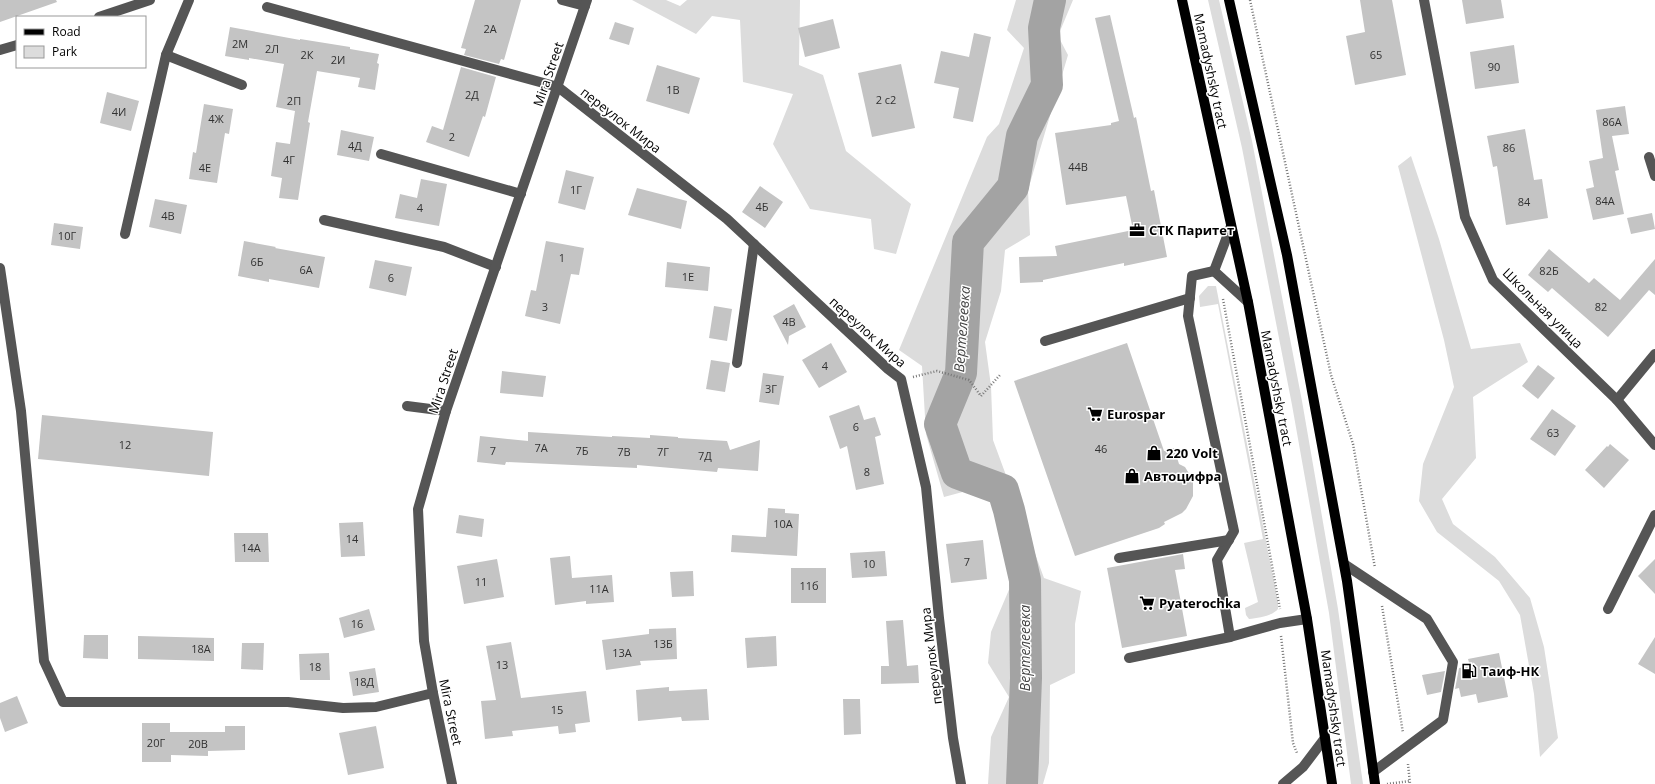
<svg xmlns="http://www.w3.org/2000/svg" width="1655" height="784" font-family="'Open Sans',sans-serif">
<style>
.green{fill:#dcdcdc}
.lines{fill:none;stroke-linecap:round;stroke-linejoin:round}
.river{stroke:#a3a3a3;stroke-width:32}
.building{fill:#c4c4c4}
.path{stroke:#777;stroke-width:2.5;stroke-dasharray:1 2;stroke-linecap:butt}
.minor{stroke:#555;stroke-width:10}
.major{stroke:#000;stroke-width:10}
.labels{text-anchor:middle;stroke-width:3;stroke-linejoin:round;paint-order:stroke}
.number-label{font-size:11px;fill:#313131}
.street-label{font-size:13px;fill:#000;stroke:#fff}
.poi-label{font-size:13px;font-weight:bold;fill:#000;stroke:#fff;text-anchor:start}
.water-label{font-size:14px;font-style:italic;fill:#444;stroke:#fff}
</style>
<rect width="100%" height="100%" fill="#fff"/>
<g class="green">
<polygon points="632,0 666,0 680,6 687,0 800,0 799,65 823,75 846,151 911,204 896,254 874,249 871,219 810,209 773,144 793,94 743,82 740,20 712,16 696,34"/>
<polygon points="1016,0 1073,0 1058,36 1068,55 1028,190 1030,235 1005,250 1001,291 985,342 991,386 993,440 1044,578 1081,591 1075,624 1075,673 1050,685 1049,763 1043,784 988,784 991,737 1009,697 988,663 991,632 1011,585 996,498 970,490 944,497 926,434 922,366 899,350 987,137 999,124 1024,48 1007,30"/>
<polygon points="1208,0 1219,0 1252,141 1302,401 1338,609 1363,784 1351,784 1329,613 1292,405 1242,148"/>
<polygon points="1411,156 1439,239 1471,349 1520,343 1528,362 1473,397 1476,458 1442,499 1453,524 1495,557 1530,598 1544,647 1558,738 1540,757 1534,694 1520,615 1499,581 1437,532 1419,501 1423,464 1454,387 1444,340 1398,166"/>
<path d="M1208 286H1216L1278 602V609C1272 616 1259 618 1249 619L1246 615 1245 608 1258 602 1244 543 1263 539 1218 304 1200 307 1199 296Z"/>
</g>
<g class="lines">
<polyline class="river" points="1022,784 1026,678 1025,580 1009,510 1003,490 957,473 940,424 961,373 968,242 1013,187 1022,136 1047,85 1044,28 1050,0"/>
</g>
<g class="building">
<polygon points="0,0 56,0 57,2 0,22"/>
<polygon points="475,0 521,0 504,60 501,59 499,64 464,55 466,49 461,48"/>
<polygon points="1360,0 1392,0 1406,75 1355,85 1346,36 1365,32"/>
<polygon points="1462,0 1501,0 1504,18 1466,24"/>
<polygon points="1110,15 1134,118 1136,117 1151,191 1154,190 1167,257 1124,266 1124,263 1043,280 1043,282 1020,283 1019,257 1057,256 1055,246 1133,230 1126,196 1066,205 1055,133 1111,125 1111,123 1119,121 1095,18"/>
<polygon points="833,19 840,48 805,57 798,28"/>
<polygon points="615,22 634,28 629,45 609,39"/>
<polygon points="230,27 300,40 300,39 350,47 350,49 379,54 377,63 379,64 375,90 358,87 360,78 317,71 308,122 310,123 298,200 279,198 282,178 271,176 276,142 290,144 295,111 276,107 284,64 249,58 249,60 225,56"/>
<polygon points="974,33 991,37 973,122 953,118 959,88 934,83 941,51 969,57"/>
<polygon points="1514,45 1519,83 1475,89 1470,52"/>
<polygon points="901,64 915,128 872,137 858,73"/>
<polygon points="657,65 700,78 689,114 646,101"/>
<polygon points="461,67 496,77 485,117 483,116 469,157 426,142 432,126 443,130"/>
<polygon points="107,92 139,101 131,131 100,123"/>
<polygon points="204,104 233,109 229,134 225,133 217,183 189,179 193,152 196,153"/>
<polygon points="1625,106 1629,134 1612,136 1619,170 1615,171 1624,214 1593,220 1586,189 1594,187 1589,161 1603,158 1596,110"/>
<polygon points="1525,129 1534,180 1542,179 1548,218 1506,225 1497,166 1493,167 1487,136"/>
<polygon points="341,130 374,137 369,161 337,155"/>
<polygon points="566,170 594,177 585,210 558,203"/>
<polygon points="421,179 447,184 439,226 395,218 400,194 417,198"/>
<polygon points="760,186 783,202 765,228 742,212"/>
<polygon points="637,188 687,201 681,229 628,215"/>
<polygon points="155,199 187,205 181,234 149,227"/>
<polygon points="1652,213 1655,229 1631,234 1627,218"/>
<polygon points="54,223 83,227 80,249 51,245"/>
<polygon points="244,241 276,247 275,248 325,257 319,288 269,279 269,282 238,276"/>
<polygon points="546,241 584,248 579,275 571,274 560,324 525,316 531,290 536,291"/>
<polygon points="1549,249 1589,283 1594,278 1620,300 1655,259 1655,295 1649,290 1608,337 1552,288 1548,292 1528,275"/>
<polygon points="375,260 412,267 406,296 369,288"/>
<polygon points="667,262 710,267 708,291 665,287"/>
<polygon points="794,304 806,327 789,336 788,345 773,316"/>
<polygon points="714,306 732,309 727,341 709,338"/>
<polygon points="831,343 847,372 819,388 802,360"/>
<polygon points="1127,343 1164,451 1174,448 1179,464 1185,467 1193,480 1193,496 1186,509 1182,513 1164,522 1165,524 1159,528 1075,556 1014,381"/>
<polygon points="711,360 730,363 725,392 706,389"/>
<polygon points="1538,365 1555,378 1538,399 1522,386"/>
<polygon points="502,371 546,376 543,397 500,393"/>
<polygon points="763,373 784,376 779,405 759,402"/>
<polygon points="859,405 864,420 875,417 881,435 875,437 884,484 856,490 847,446 840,449 829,416"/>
<polygon points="1552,409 1576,426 1555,456 1530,439"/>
<polygon points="42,415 213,432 209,476 38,459"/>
<polygon points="528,432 612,437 612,436 650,438 650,435 678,437 678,438 727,441 730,450 760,440 758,471 718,468 717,472 637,465 637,468 506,462 505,465 477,462 480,436 528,441"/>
<polygon points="1610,444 1629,460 1604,488 1585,470 1607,446 1608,447"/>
<polygon points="768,508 785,509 785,513 799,514 797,556 731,552 732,535 766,537"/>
<polygon points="459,515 484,519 482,537 456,533"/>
<polygon points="363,522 365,556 341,557 339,523"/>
<polygon points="234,533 268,533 269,562 235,562"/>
<polygon points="983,540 987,579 951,583 946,544"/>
<polygon points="885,551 887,576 852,578 850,553"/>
<polygon points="1183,554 1185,569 1175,570 1187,636 1122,648 1107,568"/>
<polygon points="570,556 572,578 612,575 614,602 586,604 586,601 555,605 550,558"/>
<polygon points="497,559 504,597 464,604 457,566"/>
<polygon points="1655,559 1655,594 1638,576"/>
<rect x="791" y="568" width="35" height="35"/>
<polygon points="693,571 694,596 672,597 670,572"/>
<polygon points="369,609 375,630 344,638 339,618"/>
<polygon points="903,620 907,666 918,665 919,683 881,684 881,666 889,666 886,621"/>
<polygon points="676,628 677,659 640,661 641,665 606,670 602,640 649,634 649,629"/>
<polygon points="84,635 108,635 108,659 83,658"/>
<polygon points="138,636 214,638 214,661 138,659"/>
<polygon points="776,636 777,666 747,668 745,638"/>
<polygon points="1655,637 1655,674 1638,664"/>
<polygon points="511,642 521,698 586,691 590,722 575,724 576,732 559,734 558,726 512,731 513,736 485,739 481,701 496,700 486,646"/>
<polygon points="242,643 264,643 263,670 241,669"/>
<polygon points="329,653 330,680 300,680 299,654"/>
<polygon points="1499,653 1508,697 1478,703 1476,694 1461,697 1459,688 1455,689 1459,668 1470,666 1468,659"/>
<polygon points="375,668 379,692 353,696 349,672"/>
<polygon points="1445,671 1441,692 1427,695 1422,675"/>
<polygon points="669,687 669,691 707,689 709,720 682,721 681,717 638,721 636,690"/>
<polygon points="17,696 28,723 5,732 0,718 0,703"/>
<polygon points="843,699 860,699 861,734 844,735"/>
<polygon points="142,723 170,723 170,732 225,732 225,726 245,726 245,750 208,751 208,756 171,755 171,762 142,762"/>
<polygon points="376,726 384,768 348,775 339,733"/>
</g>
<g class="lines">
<g class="path">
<polyline points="1250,0 1331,375 1353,444 1375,568"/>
<polyline points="1223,299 1280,609"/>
<polyline points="913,377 937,371 969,380 981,396 1000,375"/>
<polyline points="1382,606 1403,733"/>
<polyline points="1281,636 1293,743 1297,753"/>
<polyline points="1408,764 1410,784"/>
<polyline points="1387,784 1410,781"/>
</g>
<g class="minor">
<polyline points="562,0 585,6"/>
<polyline points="1424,0 1465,217 1493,280 1617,400 1655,445"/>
<polyline points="267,7 558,87 727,219 888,369 901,379 926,487 939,618 953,738 961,784"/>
<polyline points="99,17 150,0"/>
<polyline points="0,50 17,45"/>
<polyline points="166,55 242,85"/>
<polyline points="381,154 521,194"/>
<polyline points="1649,157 1655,176"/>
<polyline points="324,220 444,247 496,267"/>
<polyline points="125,234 166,55 189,0"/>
<polyline points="0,268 21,411 44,661 63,702 288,702 343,708 376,707 433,693"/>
<polyline points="1214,271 1192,276 1188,316 1234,531 1217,560 1230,637"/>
<polyline points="1214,271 1231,226"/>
<polyline points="1214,271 1248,302"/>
<polyline points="1045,341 1190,298"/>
<polyline points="737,363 754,244"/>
<polyline points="1617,400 1655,354"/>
<polyline points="407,406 446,411"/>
<polyline points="1119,558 1229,540"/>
<polyline points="1344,564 1427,619 1453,662 1443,720 1373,772"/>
<polyline points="1608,609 1655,515"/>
<polyline points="1129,658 1230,637 1280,623 1307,619"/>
<polyline points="452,784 433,693 424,641 418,509 446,411 587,0"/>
<polyline points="1283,784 1303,767 1325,738"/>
</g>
<g class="major">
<polyline points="1182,0 1248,302 1307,619 1332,784"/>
<polyline points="1229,0 1287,255 1347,581 1375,784"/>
</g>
</g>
<defs>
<g id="office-bare" transform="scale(1.2)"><path d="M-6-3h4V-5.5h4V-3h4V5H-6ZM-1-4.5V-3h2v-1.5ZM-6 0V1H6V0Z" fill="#000" stroke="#fff" stroke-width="2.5" paint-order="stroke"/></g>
<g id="supermarket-bare" transform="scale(1.2)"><path d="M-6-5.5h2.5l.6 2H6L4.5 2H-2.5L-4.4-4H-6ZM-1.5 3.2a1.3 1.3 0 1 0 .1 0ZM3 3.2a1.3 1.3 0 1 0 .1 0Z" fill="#000" stroke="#fff" stroke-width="2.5" paint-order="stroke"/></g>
<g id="shop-bare" transform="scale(1.2)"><path d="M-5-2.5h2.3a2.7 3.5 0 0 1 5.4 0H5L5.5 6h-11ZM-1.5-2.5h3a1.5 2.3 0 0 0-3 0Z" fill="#000" stroke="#fff" stroke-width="2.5" paint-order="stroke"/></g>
<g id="fuel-bare" transform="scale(1.2)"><path d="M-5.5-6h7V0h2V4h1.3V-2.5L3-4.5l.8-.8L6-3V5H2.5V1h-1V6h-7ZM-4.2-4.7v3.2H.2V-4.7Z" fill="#000" stroke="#fff" stroke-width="2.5" paint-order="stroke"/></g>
</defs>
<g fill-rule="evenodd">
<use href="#office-bare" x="1137" y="230"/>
<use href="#supermarket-bare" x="1095" y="414"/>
<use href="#shop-bare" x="1154" y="453"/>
<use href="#shop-bare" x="1132" y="476"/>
<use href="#supermarket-bare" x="1147" y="603"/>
<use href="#fuel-bare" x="1469" y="671"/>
</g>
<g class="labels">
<g class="number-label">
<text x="490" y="33">2А</text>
<text x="240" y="48">2М</text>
<text x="272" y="53">2Л</text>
<text x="307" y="59">2К</text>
<text x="1376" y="59">65</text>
<text x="338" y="64">2И</text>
<text x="1494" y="71">90</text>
<text x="673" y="94">1В</text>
<text x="472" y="99">2Д</text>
<text x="886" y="104">2 с2</text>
<text x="294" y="105">2П</text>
<text x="119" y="116">4И</text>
<text x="216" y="123">4Ж</text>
<text x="1612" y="126">86А</text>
<text x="452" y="141">2</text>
<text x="355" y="150">4Д</text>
<text x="1509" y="152">86</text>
<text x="289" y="164">4Г</text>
<text x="1078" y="171">44В</text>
<text x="205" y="172">4Е</text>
<text x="576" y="194">1Г</text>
<text x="1605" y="205">84А</text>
<text x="1524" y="206">84</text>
<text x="762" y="211">4Б</text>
<text x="420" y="212">4</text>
<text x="168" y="220">4В</text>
<text x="67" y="240">10Г</text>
<text x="562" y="262">1</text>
<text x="257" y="266">6Б</text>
<text x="306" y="274">6А</text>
<text x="1549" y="275">82Б</text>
<text x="688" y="281">1Е</text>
<text x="391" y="282">6</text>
<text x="545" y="311">3</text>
<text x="1601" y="311">82</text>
<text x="789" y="326">4В</text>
<text x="825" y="370">4</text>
<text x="771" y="393">3Г</text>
<text x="856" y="431">6</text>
<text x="1553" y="437">63</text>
<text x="125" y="449">12</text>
<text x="541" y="452">7А</text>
<text x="1101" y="453">46</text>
<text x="493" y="455">7</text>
<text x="582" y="455">7Б</text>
<text x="624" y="456">7В</text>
<text x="663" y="456">7Г</text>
<text x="705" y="460">7Д</text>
<text x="867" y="476">8</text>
<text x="783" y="528">10А</text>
<text x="352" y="543">14</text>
<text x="251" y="552">14А</text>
<text x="967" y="566">7</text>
<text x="869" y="568">10</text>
<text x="481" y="586">11</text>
<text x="809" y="590">11б</text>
<text x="599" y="593">11А</text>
<text x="357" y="628">16</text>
<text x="663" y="648">13Б</text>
<text x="201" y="653">18А</text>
<text x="622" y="657">13А</text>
<text x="502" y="669">13</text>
<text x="315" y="671">18</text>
<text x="364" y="686">18Д</text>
<text x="557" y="714">15</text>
<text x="156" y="747">20Г</text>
<text x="198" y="748">20В</text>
</g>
<g class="street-label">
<text transform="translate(1211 71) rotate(78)" y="5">Mamadyshsky tract</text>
<text transform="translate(548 74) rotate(-71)" y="5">Mira Street</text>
<text transform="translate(621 120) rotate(38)" y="5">переулок Мира</text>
<text transform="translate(1543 308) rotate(45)" y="5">Школьная улица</text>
<text transform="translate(868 332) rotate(42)" y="5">переулок Мира</text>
<text transform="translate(443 381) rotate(-72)" y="5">Mira Street</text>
<text transform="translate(1277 388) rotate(79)" y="5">Mamadyshsky tract</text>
<text transform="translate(931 656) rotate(-97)" y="5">переулок Мира</text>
<text transform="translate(1334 708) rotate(82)" y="5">Mamadyshsky tract</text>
<text transform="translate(451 712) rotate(78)" y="5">Mira Street</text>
</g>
<g class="poi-label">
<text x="1149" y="235">СТК Паритет</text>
<text x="1107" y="419">Eurospar</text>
<text x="1166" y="458">220 Volt</text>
<text x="1144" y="481">Автоцифра</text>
<text x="1159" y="608">Pyaterochka</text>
<text x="1481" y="676">Таиф-НК</text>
</g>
<g class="water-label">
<text transform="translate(962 329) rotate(-86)" y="5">Вертелеевка</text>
<text transform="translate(1025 648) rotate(-90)" y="5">Вертелеевка</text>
</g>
</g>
<rect x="16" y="16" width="130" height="52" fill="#ffffff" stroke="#999999"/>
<rect x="24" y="29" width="20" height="6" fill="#000000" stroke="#999999"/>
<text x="52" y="36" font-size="12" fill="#000000">Road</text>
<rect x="24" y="46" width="20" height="12" fill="#dcdcdc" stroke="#999999"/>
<text x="52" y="56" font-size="12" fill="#000000">Park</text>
</svg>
